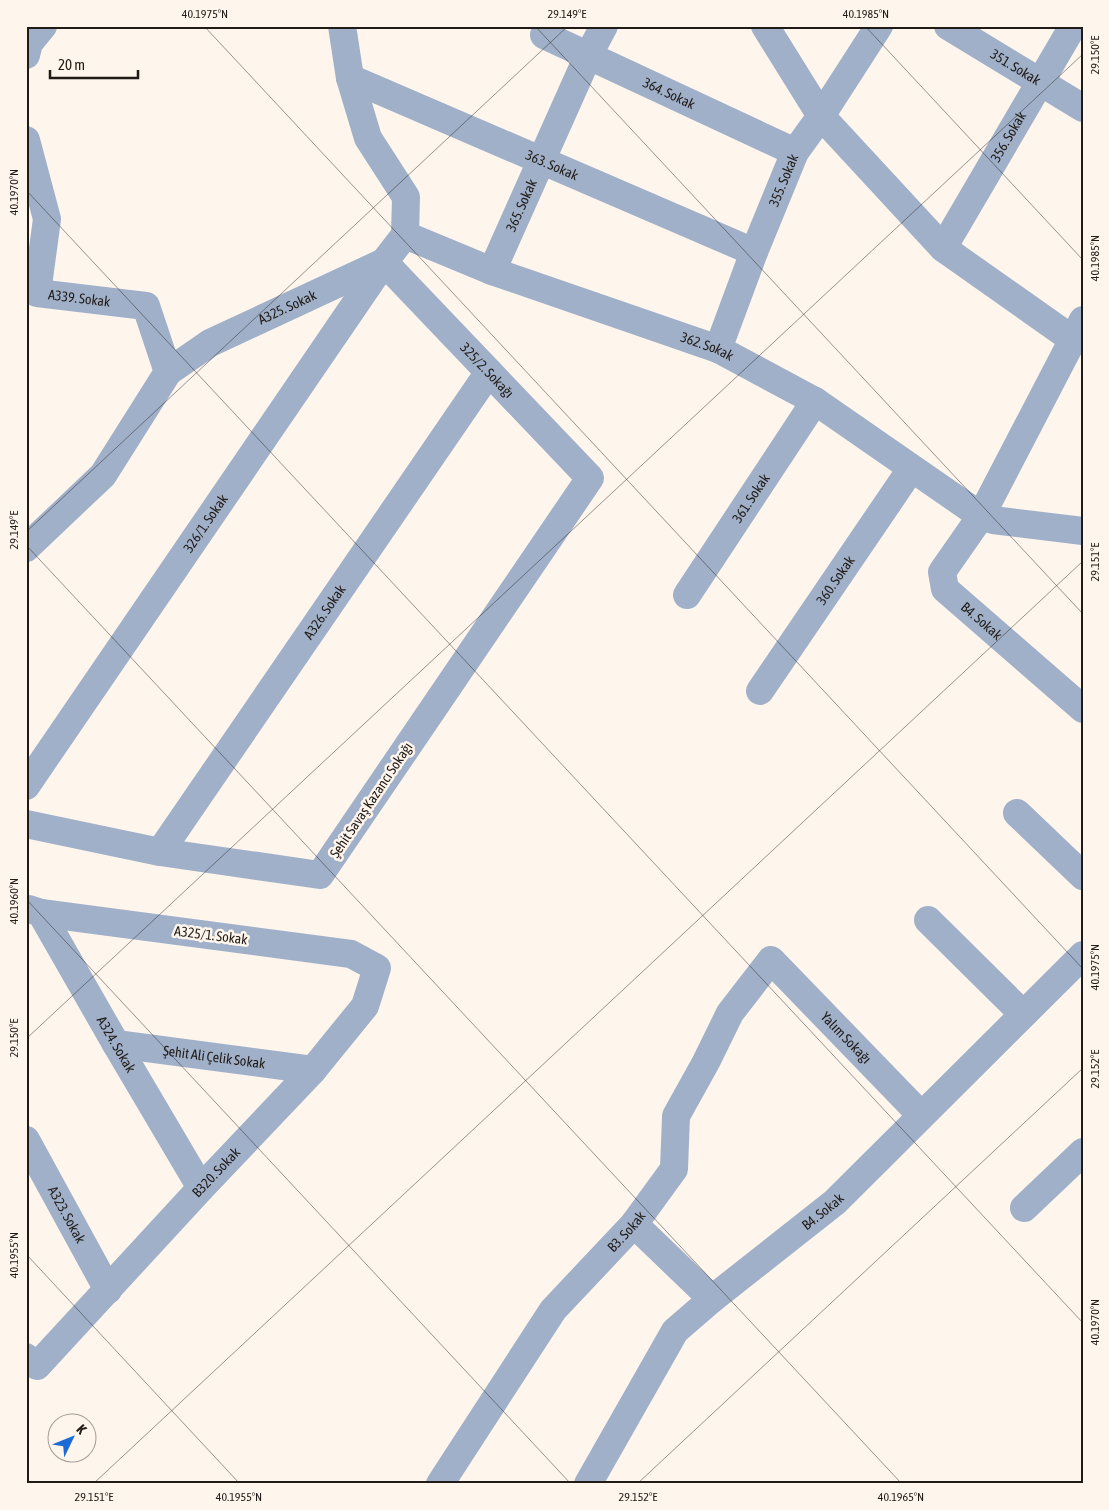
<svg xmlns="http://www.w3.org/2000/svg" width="1109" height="1510" font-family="'Asap Condensed',sans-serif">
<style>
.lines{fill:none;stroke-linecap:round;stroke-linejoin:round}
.minor{stroke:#a0b0c9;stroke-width:28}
.ticks{fill:none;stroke:#201b16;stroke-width:1;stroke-opacity:0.45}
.labels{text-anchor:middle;stroke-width:5;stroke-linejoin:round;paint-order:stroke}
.street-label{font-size:14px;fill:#201b16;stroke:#fef5ed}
.neatline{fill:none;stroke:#201b16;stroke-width:2}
.ticks-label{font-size:12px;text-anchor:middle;fill:#201b16}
</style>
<rect width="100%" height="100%" fill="#fef5ed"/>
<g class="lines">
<g class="minor">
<polyline points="765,26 821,116 943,248 1072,339"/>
<path id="s1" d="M948 26 1083 108"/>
<path id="s2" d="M544 35 795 152"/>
<polyline points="26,55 29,43 43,26"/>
<path id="s3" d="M350 78 754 252"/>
<path id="s4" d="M26 140 47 219 37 293 146 306 168 372"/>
<path id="s5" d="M405 235 492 271 718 349 815 401 981 516 993 520 1083 531"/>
<path id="s6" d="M943 248 1073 26"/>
<path id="s7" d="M492 271 588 56 604 26"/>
<path id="s8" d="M1083 320 981 516 942 572 945 589 1083 709"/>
<path id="s9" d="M718 349 754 252 795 152 821 116 879 26"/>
<path id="s10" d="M26 548 103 475 168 372 210 343 384 262 405 235 406 197 368 138 350 78 342 26"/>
<path id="s11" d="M687 595 815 401"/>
<path id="s12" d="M760 691 911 469"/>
<path id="s13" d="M26 786 384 262 590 478 320 875 160 852 26 824"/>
<polyline points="1017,813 1083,876"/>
<path id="s14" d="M160 852 489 372"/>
<path id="s15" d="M29 909 41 913 116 1044 201 1188"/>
<polyline points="928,920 1023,1014"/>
<path id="s16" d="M116 1044 313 1070"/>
<path id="s17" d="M26 1140 108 1290"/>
<polyline points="1024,1208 1083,1152"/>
<polyline points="634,1224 712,1299"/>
<path id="s18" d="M26 1357 37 1366 201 1188 313 1070 365 1006 377 968 351 954 41 913"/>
<path id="s19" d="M440 1484 553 1310 634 1224 674 1169 676 1116 706 1062 730 1013 771 960 921 1115"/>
<path id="s20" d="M588 1484 675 1331 712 1299 835 1202 1083 955"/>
</g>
</g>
<path class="ticks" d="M204 26 1083 969M535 26 1083 614M865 26 1083 260M26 190 1083 1323M26 532 568 26M26 545 902 1484M26 899 571 1484M26 1039 1083 54M26 1254 240 1484M93 1484 1083 561M637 1484 1083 1068"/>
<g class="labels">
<g class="street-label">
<text dy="5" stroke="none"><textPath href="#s1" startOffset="79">351. Sokak</textPath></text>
<text dy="5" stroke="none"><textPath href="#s2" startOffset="138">364. Sokak</textPath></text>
<text dy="5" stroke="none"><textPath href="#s6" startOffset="129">356. Sokak</textPath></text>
<text dy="5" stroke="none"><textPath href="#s3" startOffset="220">363. Sokak</textPath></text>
<text dy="5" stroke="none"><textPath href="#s9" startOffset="181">355. Sokak</textPath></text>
<text dy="5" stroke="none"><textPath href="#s7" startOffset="72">365. Sokak</textPath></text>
<text dy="5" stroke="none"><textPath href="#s4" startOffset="199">A339. Sokak</textPath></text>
<text dy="5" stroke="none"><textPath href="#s10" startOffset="364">A325. Sokak</textPath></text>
<text dy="5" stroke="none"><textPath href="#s5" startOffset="322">362. Sokak</textPath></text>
<text dy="5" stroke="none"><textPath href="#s13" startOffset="784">325/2. Sokağı</textPath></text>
<text dy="5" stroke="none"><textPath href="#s11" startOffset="116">361. Sokak</textPath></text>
<text dy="5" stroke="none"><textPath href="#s13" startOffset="318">326/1. Sokak</textPath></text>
<text dy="5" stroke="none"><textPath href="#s12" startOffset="134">360. Sokak</textPath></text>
<text dy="5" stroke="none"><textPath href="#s14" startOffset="291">A326. Sokak</textPath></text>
<text dy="5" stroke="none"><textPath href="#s8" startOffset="355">B4. Sokak</textPath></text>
<text transform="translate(371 800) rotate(-56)" y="5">Şehit Savaş Kazancı Sokağı</text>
<text transform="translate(211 935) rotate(7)" y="5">A325/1. Sokak</text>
<text dy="5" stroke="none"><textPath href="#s19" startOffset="738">Yalım Sokağı</textPath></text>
<text dy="5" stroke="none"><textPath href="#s15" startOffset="164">A324. Sokak</textPath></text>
<text dy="5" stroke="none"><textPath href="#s16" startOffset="99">Şehit Ali Çelik Sokak</textPath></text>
<text dy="5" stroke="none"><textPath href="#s18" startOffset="278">B320. Sokak</textPath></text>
<text dy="5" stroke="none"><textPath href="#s20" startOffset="366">B4. Sokak</textPath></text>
<text dy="5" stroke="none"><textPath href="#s17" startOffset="85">A323. Sokak</textPath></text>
<text dy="5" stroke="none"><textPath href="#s19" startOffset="315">B3. Sokak</textPath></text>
</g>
</g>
<rect width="1109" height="1510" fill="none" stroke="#fef5ed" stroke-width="55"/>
<g transform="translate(72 1438) rotate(47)"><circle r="24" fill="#fef5ed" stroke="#a59e97"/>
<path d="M0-4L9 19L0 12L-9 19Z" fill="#1c6ad5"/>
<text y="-8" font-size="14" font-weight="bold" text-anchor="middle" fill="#201b16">K</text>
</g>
<path d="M50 70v8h88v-8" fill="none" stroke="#201b16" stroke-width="2.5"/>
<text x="58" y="70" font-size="15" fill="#201b16" stroke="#fef5ed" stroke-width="4" paint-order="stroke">20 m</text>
<rect x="28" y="28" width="1054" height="1454" class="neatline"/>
<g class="ticks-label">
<text x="205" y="18">40.1975°N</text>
<text x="567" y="18">29.149°E</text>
<text x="866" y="18">40.1985°N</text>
<text transform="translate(1095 55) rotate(-90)" y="4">29.150°E</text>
<text transform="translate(14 192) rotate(-90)" y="4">40.1970°N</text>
<text transform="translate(1095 258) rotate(-90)" y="4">40.1985°N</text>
<text transform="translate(14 530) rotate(-90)" y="4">29.149°E</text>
<text transform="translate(1095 562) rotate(-90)" y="4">29.151°E</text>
<text transform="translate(14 901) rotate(-90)" y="4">40.1960°N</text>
<text transform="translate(1095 967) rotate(-90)" y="4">40.1975°N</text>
<text transform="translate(14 1038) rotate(-90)" y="4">29.150°E</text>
<text transform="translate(1095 1069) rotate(-90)" y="4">29.152°E</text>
<text transform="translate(14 1255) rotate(-90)" y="4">40.1955°N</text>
<text transform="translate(1095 1322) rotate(-90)" y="4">40.1970°N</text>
<text x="94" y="1501">29.151°E</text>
<text x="239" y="1501">40.1955°N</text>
<text x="638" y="1501">29.152°E</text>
<text x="901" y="1501">40.1965°N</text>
</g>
</svg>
